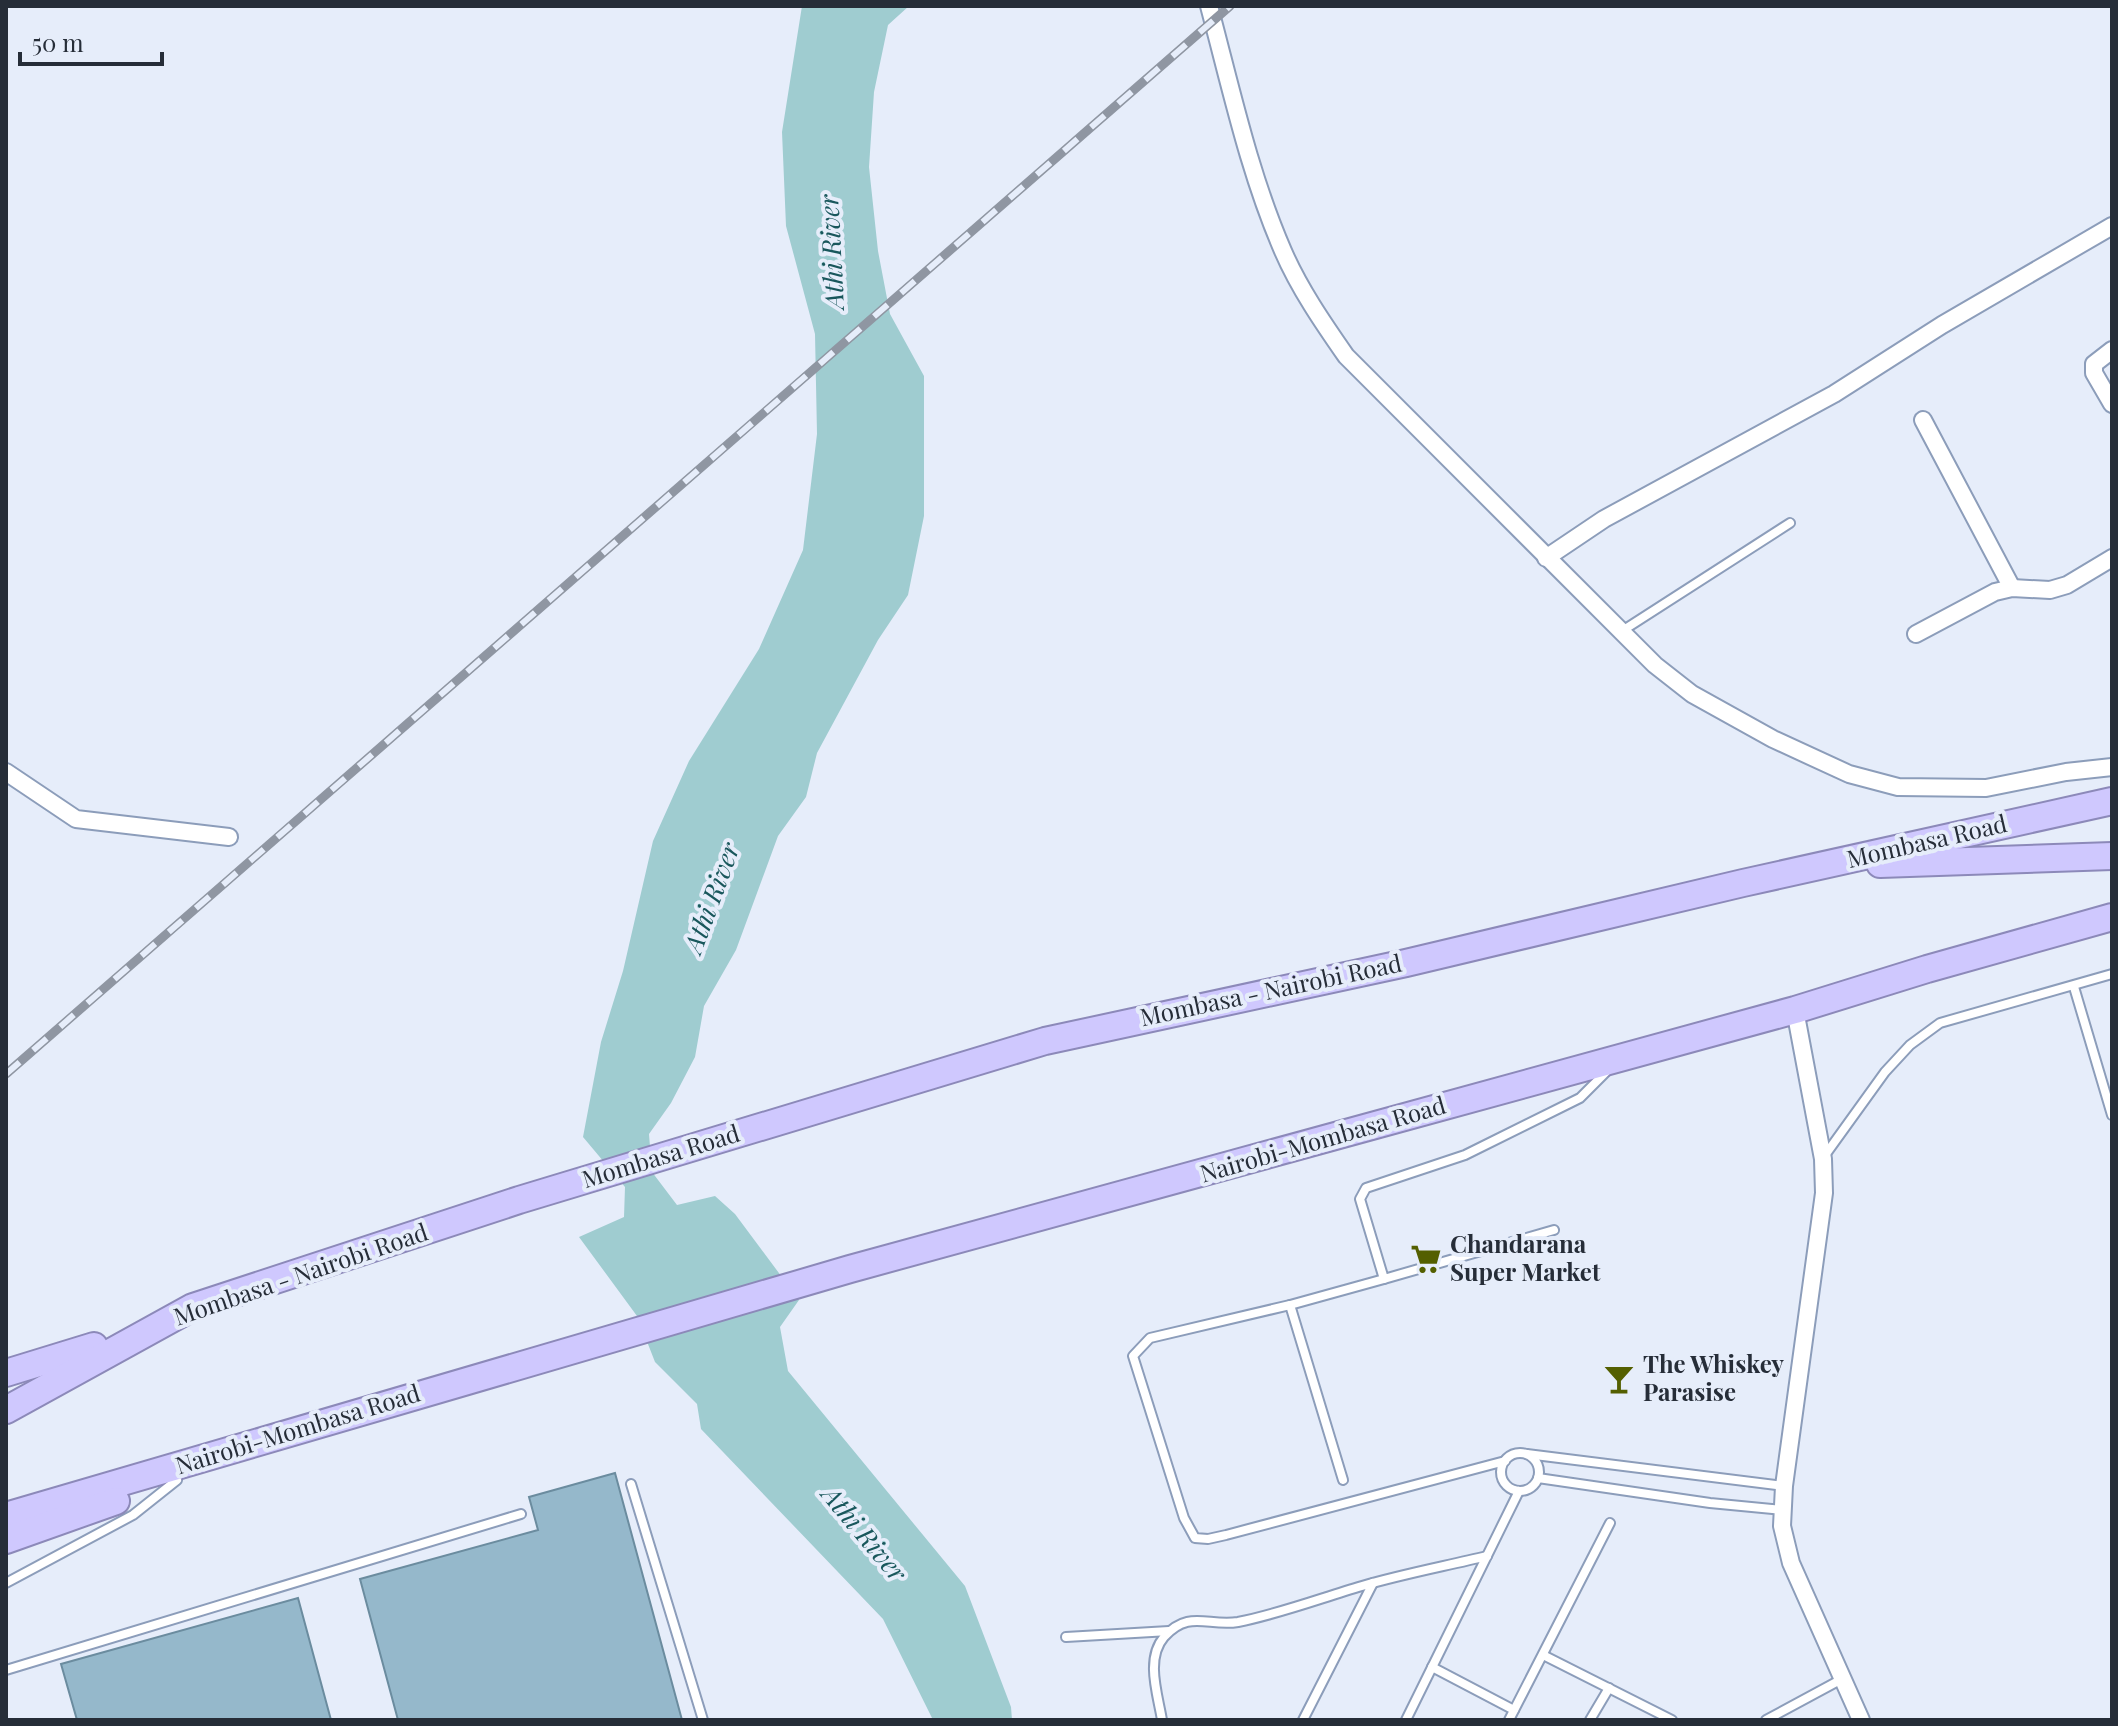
<svg xmlns="http://www.w3.org/2000/svg" width="2118" height="1726" font-family="'Playfair Display',serif">
<style>
.water{fill:#9fccd0}
.building{fill:#95b8cb;stroke:#6b8c9f;stroke-width:2}
.lines{fill:none;stroke-linecap:round;stroke-linejoin:round}
.service-casing{stroke:#8c9dba;stroke-width:12}
.minor-casing{stroke:#8c9dba;stroke-width:20}
.trunk-casing{stroke:#8c89b9;stroke-width:30}
.service{stroke:#fff;stroke-width:8}
.minor{stroke:#fff;stroke-width:16}
.trunk{stroke:#cfc8fe;stroke-width:26}
.rail-casing{stroke:#8f96a2;stroke-width:9}
.rail{stroke:#e6edfa;stroke-width:6;stroke-dasharray:18;stroke-linecap:butt}
.labels{text-anchor:middle;stroke-width:8;stroke-linejoin:round;paint-order:stroke}
.street-label{font-size:24px;fill:#262d38;stroke:#e6edfa}
.poi-label{font-size:24px;font-weight:bold;fill:#262d38;stroke:#e6edfa;text-anchor:start}
.water-label{font-size:26px;font-style:italic;fill:#19575c;stroke:#e6edfa}
</style>
<rect width="100%" height="100%" fill="#e6edfa"/>
<polygon class="water" points="802,6 909,6 888,25 874,92 869,167 878,251 890,314 924,376 924,516 908,595 878,640 817,753 806,797 778,836 736,950 704,1006 695,1057 671,1103 649,1134 652,1172 677,1205 715,1196 735,1214 799,1300 780,1327 788,1371 965,1586 1011,1707 1012,1720 933,1720 883,1619 701,1429 697,1404 655,1362 637,1316 579,1237 624,1217 625,1187 583,1137 601,1042 623,971 653,841 689,761 759,649 803,550 817,434 815,334 786,226 782,132"/>
<g class="building">
<polygon points="615,1473 682,1720 398,1720 360,1579 538,1530 529,1497"/>
<polygon points="298,1598 331,1720 77,1720 61,1664"/>
</g>
<g class="lines">
<g class="service-casing">
<g id="service">
<polyline points="1622,631 1790,523"/>
<polyline points="2074,987 2112,1115"/>
<polyline points="1823,1158 1885,1072 1910,1045 1940,1023 2112,974"/>
<polyline points="1554,1230 1384,1279 1360,1199 1366,1188 1465,1155 1580,1098 1607,1071"/>
<polyline points="1384,1279 1290,1305 1150,1338 1133,1356 1184,1518 1195,1538 1208,1539 1226,1535 1505,1461"/>
<polyline points="1290,1305 1343,1480"/>
<circle cx="1520" cy="1472" r="19"/>
<polyline points="1527,1454 1784,1486"/>
<polyline points="1538,1478 1710,1503 1783,1510"/>
<polyline points="631,1484 703,1720"/>
<polyline points="6,1583 133,1515 177,1480"/>
<polyline points="1066,1637 1169,1631"/>
<polyline points="1543,1655 1672,1720"/>
<polyline points="1432,1667 1514,1710"/>
<polyline points="6,1670 521,1514"/>
<path d="M1162 1720C1158 1695 1145 1659 1164 1637 1189 1609 1208 1627 1238 1622 1279 1614 1321 1598 1362 1586 1403 1574 1446 1566 1487 1556"/>
<polyline points="1303,1720 1373,1583"/>
<polyline points="1406,1720 1519,1491"/>
<polyline points="1509,1720 1610,1523"/>
<polyline points="1590,1720 1609,1688"/>
<polyline points="1766,1720 1842,1679"/>
</g>
</g>
<g class="minor-casing">
<g id="minor">
<path d="M1209 6C1231 88 1249 173 1283 251 1299 288 1323 323 1346 356L1655 665 1692 694 1773 739 1849 774 1898 787 1986 788 2066 772 2112 767"/>
<polyline points="2112,350 2094,364 2094,373 2112,404"/>
<polyline points="1923,420 2012,588"/>
<polyline points="1546,558 1604,519 1834,394 1942,325 2112,226"/>
<polyline points="1916,634 1995,592 2012,588 2050,590 2067,585 2112,558"/>
<polyline points="6,772 76,819 229,837"/>
<polyline points="1795,1010 1823,1159 1824,1193 1784,1486 1782,1526 1791,1563 1861,1720"/>
</g>
</g>
<g class="trunk-casing">
<g id="trunk">
<polyline points="1880,864 2112,856"/>
<polyline points="6,1373 94,1346"/>
<polyline points="6,1410 193,1307 519,1200 1045,1041 1406,963 1743,883 2112,801"/>
<polyline points="6,1516 850,1269 1795,1010 1927,969 2112,917"/>
<polyline points="6,1540 116,1501"/>
</g>
</g>
<use href="#service" class="service"/>
<use href="#minor" class="minor"/>
<use href="#trunk" class="trunk"/>
<g class="rail-casing">
<polyline id="rail" points="6,1074 1230,6"/>
</g>
<use href="#rail" class="rail"/>
</g>
<defs>
<g id="supermarket-bare" transform="scale(2.4)"><path d="M-6-5.5h2.5l.6 2H6L4.5 2H-2.5L-4.4-4H-6ZM-1.5 3.2a1.3 1.3 0 1 0 .1 0ZM3 3.2a1.3 1.3 0 1 0 .1 0Z" fill="#545f00" stroke="#e6edfa" stroke-width="2.5" paint-order="stroke"/></g>
<g id="bar-bare" transform="scale(2.4)"><path d="M-6-5H6L.8 .8V4.5H3.5V6h-7V4.5H-.8V.8Z" fill="#545f00" stroke="#e6edfa" stroke-width="2.5" paint-order="stroke"/></g>
</defs>
<g fill-rule="evenodd">
<use href="#supermarket-bare" x="1426" y="1259"/>
<use href="#bar-bare" x="1619" y="1379"/>
</g>
<g class="labels">
<g class="street-label">
<text transform="translate(1927 842) rotate(-13)" y="8">Mombasa Road</text>
<text transform="translate(1271 991) rotate(-12)" y="8">Mombasa - Nairobi Road</text>
<text transform="translate(1323 1140) rotate(-16)" y="8">Nairobi-Mombasa Road</text>
<text transform="translate(661 1157) rotate(-17)" y="8">Mombasa Road</text>
<text transform="translate(301 1275) rotate(-19)" y="8">Mombasa - Nairobi Road</text>
<text transform="translate(298 1430) rotate(-17)" y="8">Nairobi-Mombasa Road</text>
</g>
<g class="poi-label">
<text x="1450" y="1253">Chandarana<tspan x="1450" dy="28">Super Market</tspan></text>
<text x="1643" y="1373">The Whiskey<tspan x="1643" dy="28">Parasise</tspan></text>
</g>
<g class="water-label">
<text transform="translate(832 252) rotate(-93)" y="9">Athi River</text>
<text transform="translate(712 898) rotate(-70)" y="9">Athi River</text>
<text transform="translate(864 1534) rotate(50)" y="9">Athi River</text>
</g>
</g>
<rect width="2118" height="1726" fill="none" stroke="#262d38" stroke-width="16"/>
<path d="M20 52v12h142v-12" fill="none" stroke="#262d38" stroke-width="4"/>
<text x="32" y="52" font-size="24" fill="#262d38" stroke="#e6edfa" stroke-width="6" paint-order="stroke">50 m</text>
</svg>
